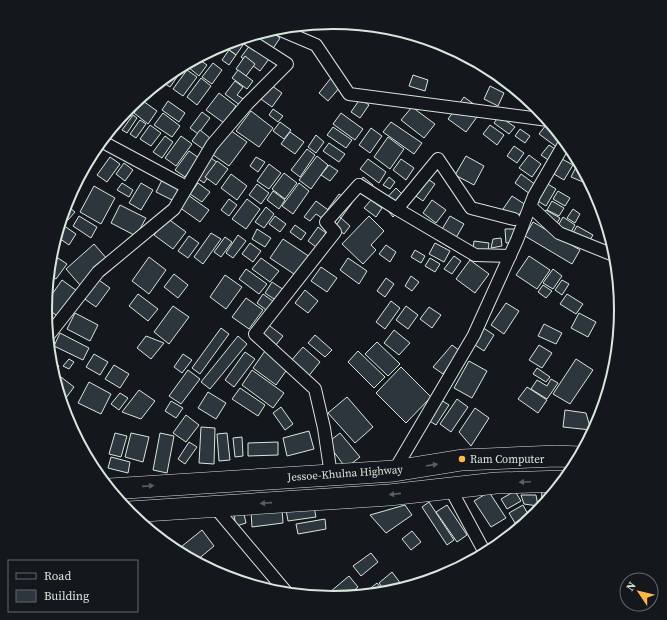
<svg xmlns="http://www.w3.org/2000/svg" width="667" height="620" font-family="'Source Serif 4',serif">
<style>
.building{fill:#2c363c;stroke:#d8e6dc}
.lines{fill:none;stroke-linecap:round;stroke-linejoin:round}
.minor-casing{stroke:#d8e6dc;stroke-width:14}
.trunk-casing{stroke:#d8e6dc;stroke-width:22}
.minor{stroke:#14181c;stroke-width:12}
.trunk{stroke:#14181c;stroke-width:21}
.oneway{fill:#59605f}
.poi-dot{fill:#ffb74d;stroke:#14181c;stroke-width:1.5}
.labels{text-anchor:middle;stroke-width:3;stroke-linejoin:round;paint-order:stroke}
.poi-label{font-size:11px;fill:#d8e6dc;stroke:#14181c;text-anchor:start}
.street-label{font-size:11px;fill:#d8e6dc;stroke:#14181c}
.rim{fill:none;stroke:#d8e6dc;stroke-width:2}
</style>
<rect width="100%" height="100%" fill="#14181c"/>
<g class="building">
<polygon points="269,30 280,38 272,50 257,40 262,32"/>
<polygon points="240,39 245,42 236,55 223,45"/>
<polygon points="250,45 269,59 260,71 241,57"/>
<polygon points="229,50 236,55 229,65 222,60"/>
<polygon points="245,56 255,64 246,76 236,69"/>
<polygon points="197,58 207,65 199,76 188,67"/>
<polygon points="187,63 170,87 161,81 174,70"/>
<polygon points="213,63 222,70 212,84 202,77"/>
<polygon points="187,70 197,77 183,96 173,89"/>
<polygon points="238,70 253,81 247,89 232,78"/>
<polygon points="413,75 428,80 425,91 409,86"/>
<polygon points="201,78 211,86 197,105 187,97"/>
<polygon points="331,78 341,86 328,101 319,93"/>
<polygon points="235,81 243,87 237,95 245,100 241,106 225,94"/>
<polygon points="268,83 282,93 272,107 258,97"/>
<polygon points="490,86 504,93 498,106 484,99"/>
<polygon points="219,93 236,106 224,123 206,110"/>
<polygon points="464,97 482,110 466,132 448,119"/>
<polygon points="141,98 116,132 112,129 130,106"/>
<polygon points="360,99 369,105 360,118 351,112"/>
<polygon points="143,101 157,111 148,124 134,113"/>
<polygon points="168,101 185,113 179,122 162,110"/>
<polygon points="412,107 435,124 424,138 401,120"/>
<polygon points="273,109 283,116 278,122 269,115"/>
<polygon points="251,111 273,128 259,147 236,131"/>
<polygon points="202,112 210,118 198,134 190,128"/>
<polygon points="163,113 180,126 172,137 154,125"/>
<polygon points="341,113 363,129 355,140 333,124"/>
<polygon points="133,115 137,118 127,133 122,130"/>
<polygon points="499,116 515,127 509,134 494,123"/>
<polygon points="140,120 146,124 136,138 130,134"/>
<polygon points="549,121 565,140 558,148 539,134"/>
<polygon points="280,122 291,130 284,139 273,131"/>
<polygon points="391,122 422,143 414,154 383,132"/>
<polygon points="150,125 161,133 151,146 140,139"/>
<polygon points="490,125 504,135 497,145 483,134"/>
<polygon points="333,127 352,140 346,148 327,135"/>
<polygon points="227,128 247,142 229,166 209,152"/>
<polygon points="371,128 382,136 370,153 359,145"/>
<polygon points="520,129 530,136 525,143 515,136"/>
<polygon points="200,130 210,138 203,149 192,141"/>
<polygon points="290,132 304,142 295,154 281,144"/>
<polygon points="316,135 324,142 316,153 308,147"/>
<polygon points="165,136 173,142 162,158 153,152"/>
<polygon points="181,136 192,144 176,166 165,158"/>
<polygon points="388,137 404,149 390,169 374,157"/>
<polygon points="329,143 345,154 339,162 323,151"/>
<polygon points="98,145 100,146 83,176 81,175"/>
<polygon points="549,145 558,151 551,162 541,155"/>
<polygon points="514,146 524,153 517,163 507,156"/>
<polygon points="307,149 315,155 300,177 291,170"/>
<polygon points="189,151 199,158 185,177 175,170"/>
<polygon points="529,155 541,164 532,177 519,168"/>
<polygon points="317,156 328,165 311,189 299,180"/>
<polygon points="466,156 484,166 474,185 455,175"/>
<polygon points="110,157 120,164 107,182 97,175"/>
<polygon points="256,157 265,162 258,172 250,166"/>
<polygon points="211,158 218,163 204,183 197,178"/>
<polygon points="368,159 386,172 379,183 360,169"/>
<polygon points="401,159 414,168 406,180 393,170"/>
<polygon points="562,159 573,165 564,180 554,174"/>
<polygon points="217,161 228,169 216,185 205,177"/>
<polygon points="579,161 586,175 583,182 571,177"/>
<polygon points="124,163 133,170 125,181 116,174"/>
<polygon points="269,164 281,173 269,189 257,181"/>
<polygon points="329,165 338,171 330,181 321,175"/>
<polygon points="284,173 297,183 285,199 272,189"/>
<polygon points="231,174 247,186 237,200 221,188"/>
<polygon points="521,174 536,185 530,194 515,183"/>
<polygon points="363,177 373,185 367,193 357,186"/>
<polygon points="389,177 395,182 390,189 383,185"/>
<polygon points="425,177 435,184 423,201 413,194"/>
<polygon points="162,180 180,190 174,201 156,192"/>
<polygon points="122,183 133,190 129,197 117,190"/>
<polygon points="141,183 153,190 141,210 129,203"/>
<polygon points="198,183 210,192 202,202 190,194"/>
<polygon points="299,183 309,191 293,214 282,206"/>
<polygon points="546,183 556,189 546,206 536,200"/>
<polygon points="257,184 269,193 261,204 249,195"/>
<polygon points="94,186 115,198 101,224 80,212"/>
<polygon points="396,188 409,201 393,217 382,203"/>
<polygon points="273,191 285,200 279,209 267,200"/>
<polygon points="558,191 570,198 565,206 553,199"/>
<polygon points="339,194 352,203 341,218 328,209"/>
<polygon points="188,195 209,210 200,222 179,207"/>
<polygon points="512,196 526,205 516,219 503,209"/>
<polygon points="229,199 237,205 229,216 221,210"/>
<polygon points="247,199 260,209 246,229 232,219"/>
<polygon points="371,200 382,208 376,217 364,208"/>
<polygon points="432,200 446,210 436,223 423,213"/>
<polygon points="316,201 331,212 325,220 316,214 310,221 304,217"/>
<polygon points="552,201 564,208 559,216 547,210"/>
<polygon points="66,205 75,212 68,220 62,216"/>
<polygon points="120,205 146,218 136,236 111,223"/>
<polygon points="266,207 274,214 264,228 255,222"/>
<polygon points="573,209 580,214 575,223 567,218"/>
<polygon points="546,210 560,218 553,230 539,222"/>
<polygon points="79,216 97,227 91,238 73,226"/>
<polygon points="275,216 286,224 280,232 269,224"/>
<polygon points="369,216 384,231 371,245 376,250 363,264 342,244"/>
<polygon points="450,216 464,224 450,248 436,239"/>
<polygon points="563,217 575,225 567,239 555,231"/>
<polygon points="167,218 186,232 173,249 154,235"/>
<polygon points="341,218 350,226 344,234 335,227"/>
<polygon points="533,222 580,250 572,264 525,236"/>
<polygon points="60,223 76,234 69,245 56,236"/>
<polygon points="295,225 306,233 301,240 290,232"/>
<polygon points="577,226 593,235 586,247 570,238"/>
<polygon points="318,227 326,233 316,247 308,241"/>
<polygon points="257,229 271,238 265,247 252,239"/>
<polygon points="505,229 518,229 514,242 506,243"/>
<polygon points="211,233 221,239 203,264 194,257"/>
<polygon points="238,235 246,241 233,258 226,253"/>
<polygon points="189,236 199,243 188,258 178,251"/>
<polygon points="225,237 232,242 221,257 214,252"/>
<polygon points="501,238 502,246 491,248 493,239"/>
<polygon points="283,239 310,257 297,276 270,258"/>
<polygon points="474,241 489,243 488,251 473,249"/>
<polygon points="250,243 261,251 253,262 242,254"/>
<polygon points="435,243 450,251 444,262 429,254"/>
<polygon points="94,244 108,260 80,285 66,269"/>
<polygon points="386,245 396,252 390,262 379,254"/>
<polygon points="415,250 425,256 421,263 411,257"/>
<polygon points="55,256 67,264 56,279 49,274 50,263"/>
<polygon points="454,256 461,261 452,274 444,269"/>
<polygon points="529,256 550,270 537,289 516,275"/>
<polygon points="149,257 166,270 149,294 132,281"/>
<polygon points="261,258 279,271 270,282 252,269"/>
<polygon points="348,258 367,271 359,284 340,270"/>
<polygon points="430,258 440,264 435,272 425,266"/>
<polygon points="470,260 489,274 475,293 456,279"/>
<polygon points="321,267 337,278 327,292 311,281"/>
<polygon points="246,269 267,284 259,294 239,279"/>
<polygon points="553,269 562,276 553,289 543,283"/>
<polygon points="174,274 188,285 178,298 164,287"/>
<polygon points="225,275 242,287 226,309 210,297"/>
<polygon points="411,276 419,282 412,291 405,286"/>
<polygon points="96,278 110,288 96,307 82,297"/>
<polygon points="386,278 394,284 385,297 377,291"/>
<polygon points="62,280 77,291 59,317 46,308 46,303"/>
<polygon points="562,280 569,284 562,295 555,290"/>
<polygon points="619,281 620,293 614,290"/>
<polygon points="272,282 284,290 277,301 265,293"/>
<polygon points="543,285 552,291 546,298 538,292"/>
<polygon points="305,290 318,301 308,313 295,303"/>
<polygon points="138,294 158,309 148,321 129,306"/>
<polygon points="263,294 277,304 270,313 257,303"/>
<polygon points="567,294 583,304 576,314 560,304"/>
<polygon points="246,298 263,310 249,329 232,317"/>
<polygon points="391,301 400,308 385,329 376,322"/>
<polygon points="506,303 519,311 504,334 491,325"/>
<polygon points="173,306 189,317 169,344 154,332"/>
<polygon points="406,306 418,315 408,329 396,320"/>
<polygon points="429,307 441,315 432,328 420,319"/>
<polygon points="75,313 98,325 90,341 67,329"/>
<polygon points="579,313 596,322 588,337 571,328"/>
<polygon points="266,323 283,336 276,345 259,333"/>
<polygon points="544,324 562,333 556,344 538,336"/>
<polygon points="482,327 494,335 484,351 472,343"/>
<polygon points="221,328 229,334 200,374 192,368"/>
<polygon points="394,330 410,343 399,355 384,343"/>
<polygon points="60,333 89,348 83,360 54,346"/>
<polygon points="315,335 332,350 325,357 308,343"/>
<polygon points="146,336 164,343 151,359 137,348"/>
<polygon points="238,336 247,344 210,389 201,382"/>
<polygon points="377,342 400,364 388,376 365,354"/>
<polygon points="452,345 460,351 443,374 433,367"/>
<polygon points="539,345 552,353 542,368 529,360"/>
<polygon points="303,347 320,362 307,378 290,362"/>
<polygon points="265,351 288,368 276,385 253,368"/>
<polygon points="358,351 385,377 374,388 348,362"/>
<polygon points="245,352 255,359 234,387 225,380"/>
<polygon points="94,354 108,362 100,375 86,367"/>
<polygon points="183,354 192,360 182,373 174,367"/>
<polygon points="69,359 74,362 69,369 63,366"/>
<polygon points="576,359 593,370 570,404 553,394"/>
<polygon points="50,360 59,366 54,374 51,366"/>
<polygon points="469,361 487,371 472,398 454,388"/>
<polygon points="114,365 129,374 120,388 105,379"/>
<polygon points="401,367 431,397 406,423 376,393"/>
<polygon points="537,368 550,377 546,382 533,374"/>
<polygon points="188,370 200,379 181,404 169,396"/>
<polygon points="252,370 284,393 273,408 242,385"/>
<polygon points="61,377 74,387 63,402 56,384"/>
<polygon points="551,379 558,383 547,399 531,389 537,380 547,386"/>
<polygon points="89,382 111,394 101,414 78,403"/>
<polygon points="527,387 547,400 538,413 518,399"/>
<polygon points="240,388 265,405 258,416 232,399"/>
<polygon points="139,390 155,401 141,419 122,412"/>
<polygon points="208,392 226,403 216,419 198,408"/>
<polygon points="120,393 128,398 119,410 111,404"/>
<polygon points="347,397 373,427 355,443 328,413"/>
<polygon points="601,398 606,399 602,412 598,411"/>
<polygon points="457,399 468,407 451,432 440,424"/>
<polygon points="441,400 449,405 436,425 428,420"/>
<polygon points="171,401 183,408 176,418 165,411"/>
<polygon points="281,407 293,424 285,430 273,413"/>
<polygon points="475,408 489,418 471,446 459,432"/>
<polygon points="565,410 586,413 591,430 563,427"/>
<polygon points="186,415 199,425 186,442 173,433"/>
<polygon points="201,427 215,428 214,464 199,463"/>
<polygon points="309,431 314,449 287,456 283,438"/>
<polygon points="115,433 127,436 121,457 109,454"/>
<polygon points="131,433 149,437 143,462 125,457"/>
<polygon points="160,433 174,436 167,473 153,470"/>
<polygon points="227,433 230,460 219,461 217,434"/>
<polygon points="340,433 360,457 346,468 327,443"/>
<polygon points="242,437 243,456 235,457 233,438"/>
<polygon points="189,442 197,447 185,464 178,459"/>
<polygon points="278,442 278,455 248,456 248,443"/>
<polygon points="111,457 130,462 128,473 108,468"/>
<polygon points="542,490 552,491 552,495 542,507 541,507"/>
<polygon points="515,491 521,501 507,509 501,499"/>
<polygon points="489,492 506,518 491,527 474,501"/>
<polygon points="521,495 536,495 538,506 524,504"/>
<polygon points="429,502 454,540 447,545 422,507"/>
<polygon points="405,505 412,515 386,533 370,515"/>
<polygon points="447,505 467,535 457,542 436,512"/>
<polygon points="523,505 529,516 515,523 509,513"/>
<polygon points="314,507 316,517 288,521 286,510"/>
<polygon points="282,508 283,523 252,527 251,511"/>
<polygon points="244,514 246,523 236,526 234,516"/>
<polygon points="325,519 326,529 298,534 296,524"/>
<polygon points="202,530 214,546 196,561 176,551"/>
<polygon points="412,531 421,542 411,550 402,539"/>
<polygon points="502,534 507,539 494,549 490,545"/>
<polygon points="165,543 171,543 174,548 173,549"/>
<polygon points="371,553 378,562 361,576 353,566"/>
<polygon points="392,572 404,588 387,593 379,583"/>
<polygon points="349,576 358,587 346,597 335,598 330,592"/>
<polygon points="377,583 385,593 369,594 367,591"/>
<polygon points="363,589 368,595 353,596"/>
</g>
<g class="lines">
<g class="minor-casing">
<g id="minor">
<polyline points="276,28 316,45 349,94 548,120"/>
<polyline points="101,141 181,184"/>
<polyline points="530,206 559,233 616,256"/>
<polyline points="397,209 475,255 510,256"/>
<polyline points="48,336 98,272 174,209 212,145 247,104 287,64 245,37"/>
<polyline points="394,471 474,335 517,240 534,196 563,146"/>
<polyline points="331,475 324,428 315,389 255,334 335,232 326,222 359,185 397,209 438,159 471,208 514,219"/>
<polyline points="450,488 484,551"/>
<polyline points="214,506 287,593"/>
</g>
</g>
<g class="trunk-casing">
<g id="trunk">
<polyline points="110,489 394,471 462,460 556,456 580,457"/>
<polyline points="129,512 389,495 496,483 564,481"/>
</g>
</g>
<use href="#minor" class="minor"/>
<use href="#trunk" class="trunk"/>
</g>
<defs><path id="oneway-solid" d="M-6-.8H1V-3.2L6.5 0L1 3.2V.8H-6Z"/></defs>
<g class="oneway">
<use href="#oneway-solid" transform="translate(432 465) rotate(-8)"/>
<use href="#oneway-solid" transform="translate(525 482) rotate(177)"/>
<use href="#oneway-solid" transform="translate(148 486) rotate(-4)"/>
<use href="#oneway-solid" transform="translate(395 494) rotate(174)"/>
<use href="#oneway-solid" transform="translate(266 503) rotate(176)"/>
</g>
<circle class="poi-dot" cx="462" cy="459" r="4"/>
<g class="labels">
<g class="poi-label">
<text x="470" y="463">Ram Computer</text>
</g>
<g class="street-label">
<text transform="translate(345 473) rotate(-4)" y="4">Jessoe-Khulna Highway</text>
</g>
</g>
<path d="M0 0H667V620H0ZM52 310a281 281 0 1 1 562 0a281 281 0 1 1-562 0Z" fill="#14181c" fill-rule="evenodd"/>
<path class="rim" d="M52 310a281 281 0 1 1 562 0a281 281 0 1 1-562 0Z"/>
<rect x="8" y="560" width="130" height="52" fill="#14181c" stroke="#626a69"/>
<rect x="16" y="573" width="20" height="6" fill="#14181c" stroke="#626a69"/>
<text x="44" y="580" font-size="12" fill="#d8e6dc">Road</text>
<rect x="16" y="590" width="20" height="12" fill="#2c363c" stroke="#626a69"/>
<text x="44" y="600" font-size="12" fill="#d8e6dc">Building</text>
<g transform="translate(639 592) rotate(305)"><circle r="19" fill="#14181c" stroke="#626a69"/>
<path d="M0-3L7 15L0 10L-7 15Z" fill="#ffb74d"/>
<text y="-6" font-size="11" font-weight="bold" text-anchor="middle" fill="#d8e6dc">N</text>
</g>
</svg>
